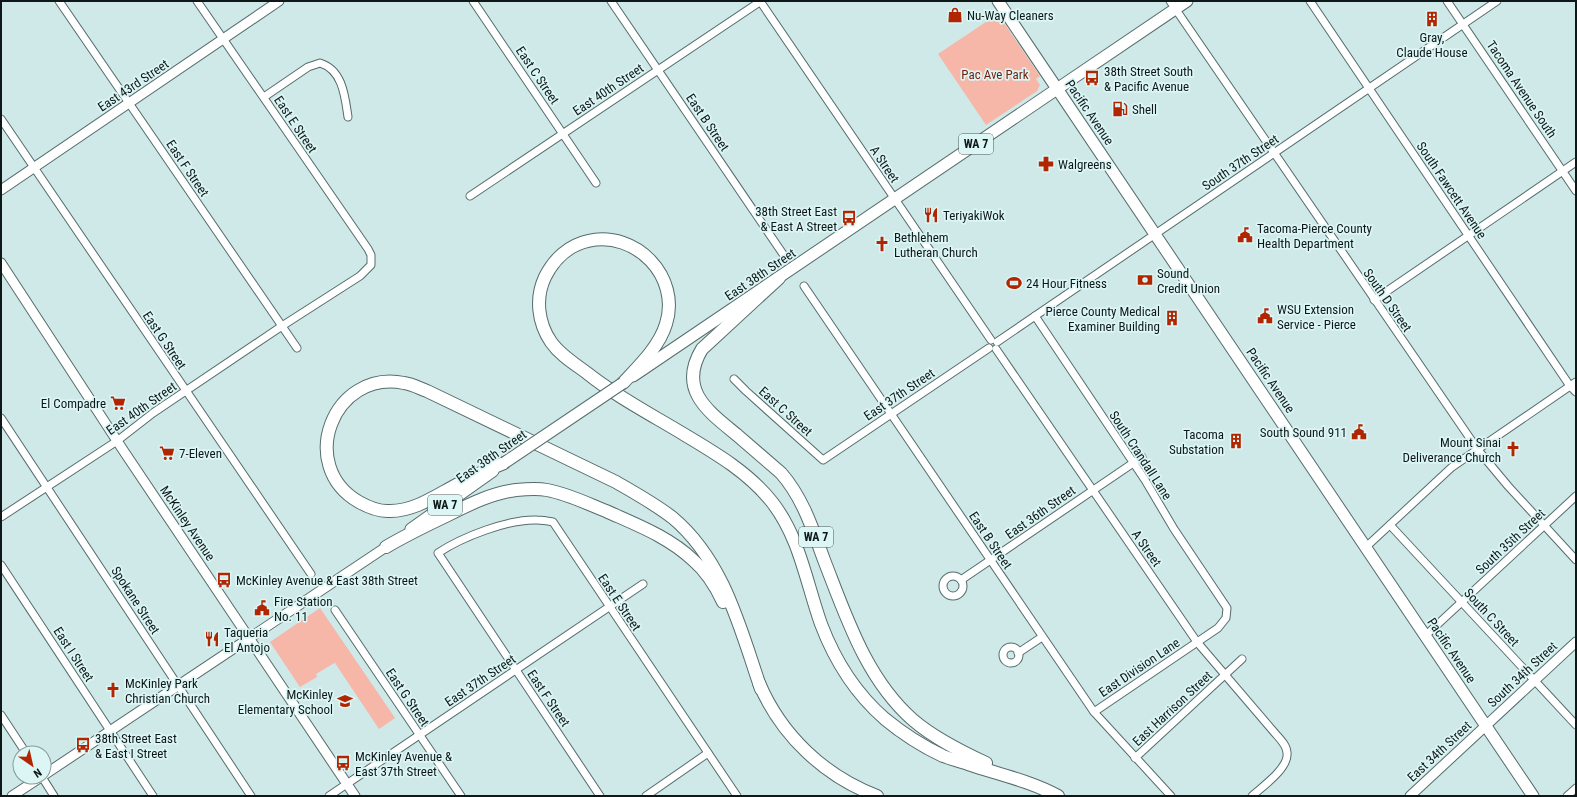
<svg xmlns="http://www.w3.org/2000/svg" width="1577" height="797" font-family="'Roboto Condensed',sans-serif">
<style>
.green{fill:#f6b7a8}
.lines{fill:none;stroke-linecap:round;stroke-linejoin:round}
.street-casing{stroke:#566c6c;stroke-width:9}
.secondary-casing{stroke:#566c6c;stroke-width:11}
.primary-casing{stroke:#566c6c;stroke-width:13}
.highway-casing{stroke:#566c6c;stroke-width:14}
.street{stroke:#fff;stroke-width:7}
.secondary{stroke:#fff;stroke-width:9}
.primary{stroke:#fff;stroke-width:11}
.highway{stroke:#fff;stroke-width:12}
.primary-bridge-casing{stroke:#566c6c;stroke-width:13;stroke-linecap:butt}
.primary-bridge{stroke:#fff;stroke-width:11}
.labels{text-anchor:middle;stroke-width:3.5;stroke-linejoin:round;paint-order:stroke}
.shield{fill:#dcf5f5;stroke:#4c5a5a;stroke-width:1}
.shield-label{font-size:12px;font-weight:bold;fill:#0f1818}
.poi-label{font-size:13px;fill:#0f1818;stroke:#dcf5f5;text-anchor:start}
.park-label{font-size:13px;fill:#731f0d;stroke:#dcf5f5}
.street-label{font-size:13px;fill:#0f1818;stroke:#dcf5f5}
</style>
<rect width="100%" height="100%" fill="#cfe8e8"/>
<g class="green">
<polygon points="998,14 1040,76 1036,79 1040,85 1037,91 986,125 938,54"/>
<polygon points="320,608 395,718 379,729 335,663 336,662 316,674 317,677 300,687 270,642"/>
</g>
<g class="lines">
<g class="street-casing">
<g id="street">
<polyline points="59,1 297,348"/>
<polyline points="473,1 596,183"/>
<polyline points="611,1 785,257"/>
<polyline points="760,1 991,340"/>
<polyline points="1170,1 1478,450 1508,486 1576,560"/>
<polyline points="1310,1 1570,386 1576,392"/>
<polyline points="1447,1 1576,191"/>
<path d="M264 97 308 67 320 63C343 70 345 97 348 117"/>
<polyline points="1,119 311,574"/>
<polyline points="470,196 761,1"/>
<polyline points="804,286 1094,712 1171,796"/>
<polyline points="1374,300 1576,162"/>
<polyline points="1035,316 1145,480 1174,529 1227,608 1226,618 1218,628 1094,712"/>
<polyline points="997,342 1497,1"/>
<path d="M996 349 1197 642 1274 732C1279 738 1287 745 1287 753 1289 768 1262 787 1252 796"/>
<polyline points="734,379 746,391 823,460 989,348"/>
<polyline points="1,418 251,796"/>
<polyline points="1,517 117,441 153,413 282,326 360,276 371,265 371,255 368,249 197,1"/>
<polyline points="1390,525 1576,725"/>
<polyline points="1366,547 1452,467 1576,382"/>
<polyline points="1,565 153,796"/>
<circle cx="953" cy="586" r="10"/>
<polyline points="961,580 1142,457"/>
<polyline points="335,610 461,796"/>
<polyline points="1425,636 1576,496"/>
<circle cx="1011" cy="655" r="8"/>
<polyline points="1018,653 1042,637"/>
<polyline points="1,715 26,753"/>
<polyline points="1135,758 1242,659"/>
<polyline points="42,777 54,796"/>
<polyline points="329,796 643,584"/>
<path d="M600 796 438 553C462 537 508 519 537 520 542 520 548 521 553 522L737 796"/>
<polyline points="646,796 708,753"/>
<polyline points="1567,796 1576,788"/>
</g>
</g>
<g class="secondary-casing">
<g id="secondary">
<polyline points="1,190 279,1"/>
<polyline points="1,263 123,450 355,796"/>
<polyline points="44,775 386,547"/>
<polyline points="12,796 41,777"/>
<polyline points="1410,796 1576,642"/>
</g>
</g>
<g class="primary-casing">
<g id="primary">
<polyline points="998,1 1533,796"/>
<polyline points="633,376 1187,1"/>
<polyline points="411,529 493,471"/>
</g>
</g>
<g class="highway-casing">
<g id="highway">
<path d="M779 278 702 349C677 390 709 412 737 435 752 448 767 461 781 473 803 498 813 530 824 560 846 616 866 679 913 720 934 738 960 751 986 763"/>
<path d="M623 383C639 366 659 347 666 324 681 277 636 230 588 241 569 245 554 259 545 277 535 298 538 323 551 342 560 355 575 364 587 373 617 397 652 415 685 435 717 454 749 473 772 502 800 538 806 582 821 624 835 661 855 693 885 719 902 733 924 747 943 756 951 759 960 761 968 764 998 774 1030 781 1058 796"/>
<path d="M504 463C490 469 474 475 460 483 438 494 416 511 390 511 379 512 368 507 359 502 296 466 333 369 404 383 412 384 419 388 427 391L616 482C635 493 655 504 673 518 724 561 740 628 761 689"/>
<path d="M386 547C406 535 427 525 448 515 470 504 492 493 516 490 526 489 537 488 547 490 568 494 586 503 606 511 637 525 669 537 693 560 706 571 716 587 723 602"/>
<path d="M759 683C781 735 824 776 877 796"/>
</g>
</g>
<use href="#street" class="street"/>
<use href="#secondary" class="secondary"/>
<use href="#primary" class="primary"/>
<use href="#highway" class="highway"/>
<g class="primary-bridge-casing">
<polyline id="primary-bridge" points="504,463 623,383"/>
</g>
<use href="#primary-bridge" class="primary-bridge"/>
</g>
<defs>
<g id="shop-bare" transform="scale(1.2)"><path d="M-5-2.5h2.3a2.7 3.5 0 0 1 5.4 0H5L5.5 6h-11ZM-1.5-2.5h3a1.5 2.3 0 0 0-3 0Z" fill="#b12500" stroke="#dcf5f5" stroke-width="2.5" paint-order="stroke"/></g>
<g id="building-bare" transform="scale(1.2)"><path d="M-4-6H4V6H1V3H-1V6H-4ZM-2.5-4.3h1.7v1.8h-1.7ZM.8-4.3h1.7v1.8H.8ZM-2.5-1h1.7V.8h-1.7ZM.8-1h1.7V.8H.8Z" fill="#b12500" stroke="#dcf5f5" stroke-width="2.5" paint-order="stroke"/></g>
<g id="bus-bare" transform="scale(1.2)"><path d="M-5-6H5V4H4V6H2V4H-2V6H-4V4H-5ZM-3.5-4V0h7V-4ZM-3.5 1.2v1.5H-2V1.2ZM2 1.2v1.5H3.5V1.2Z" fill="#b12500" stroke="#dcf5f5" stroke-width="2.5" paint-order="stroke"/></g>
<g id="fuel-bare" transform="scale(1.2)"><path d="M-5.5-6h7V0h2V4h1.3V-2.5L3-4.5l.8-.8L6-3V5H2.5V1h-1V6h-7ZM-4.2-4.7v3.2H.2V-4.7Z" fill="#b12500" stroke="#dcf5f5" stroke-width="2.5" paint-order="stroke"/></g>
<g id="pharmacy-bare" transform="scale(1.2)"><path d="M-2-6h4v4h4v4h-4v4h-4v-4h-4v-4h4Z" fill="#b12500" stroke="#dcf5f5" stroke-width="2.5" paint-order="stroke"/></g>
<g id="restaurant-bare" transform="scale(1.2)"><path d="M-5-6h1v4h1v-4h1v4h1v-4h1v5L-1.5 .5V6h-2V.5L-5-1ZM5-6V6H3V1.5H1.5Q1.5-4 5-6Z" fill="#b12500" stroke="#dcf5f5" stroke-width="2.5" paint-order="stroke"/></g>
<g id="civic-bare" transform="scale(1.2)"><path d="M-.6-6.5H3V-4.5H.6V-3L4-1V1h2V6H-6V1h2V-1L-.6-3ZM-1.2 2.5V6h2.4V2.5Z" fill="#b12500" stroke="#dcf5f5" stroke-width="2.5" paint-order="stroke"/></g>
<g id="church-bare" transform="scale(1.2)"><path d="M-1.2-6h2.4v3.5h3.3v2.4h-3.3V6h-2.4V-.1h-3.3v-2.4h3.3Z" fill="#b12500" stroke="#dcf5f5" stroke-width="2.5" paint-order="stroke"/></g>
<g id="bank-bare" transform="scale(1.2)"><path d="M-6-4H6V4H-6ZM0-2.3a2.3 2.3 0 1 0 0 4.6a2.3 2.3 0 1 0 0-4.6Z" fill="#b12500" stroke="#dcf5f5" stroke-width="2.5" paint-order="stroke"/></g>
<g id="stadium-bare" transform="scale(1.2)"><path d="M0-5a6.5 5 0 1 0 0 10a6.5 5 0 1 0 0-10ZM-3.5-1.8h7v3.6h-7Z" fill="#b12500" stroke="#dcf5f5" stroke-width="2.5" paint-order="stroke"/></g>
<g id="supermarket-bare" transform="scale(1.2)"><path d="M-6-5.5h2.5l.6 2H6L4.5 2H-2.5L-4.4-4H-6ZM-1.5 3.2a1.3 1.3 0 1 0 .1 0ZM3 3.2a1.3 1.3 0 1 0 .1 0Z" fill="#b12500" stroke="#dcf5f5" stroke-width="2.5" paint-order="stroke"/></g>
<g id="school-bare" transform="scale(1.2)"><path d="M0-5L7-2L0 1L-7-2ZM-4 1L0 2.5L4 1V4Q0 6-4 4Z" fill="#b12500" stroke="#dcf5f5" stroke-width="2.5" paint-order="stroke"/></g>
</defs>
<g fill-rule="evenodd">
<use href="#shop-bare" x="955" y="15"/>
<use href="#building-bare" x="1432" y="19"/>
<use href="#bus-bare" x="1092" y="78"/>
<use href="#fuel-bare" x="1120" y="109"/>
<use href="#pharmacy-bare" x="1046" y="164"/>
<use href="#restaurant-bare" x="931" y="215"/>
<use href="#bus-bare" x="849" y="218"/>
<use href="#civic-bare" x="1245" y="235"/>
<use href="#church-bare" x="882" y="244"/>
<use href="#bank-bare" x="1145" y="280"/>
<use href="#stadium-bare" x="1014" y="283"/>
<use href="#civic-bare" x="1265" y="316"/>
<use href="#building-bare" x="1172" y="318"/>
<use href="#supermarket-bare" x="118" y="403"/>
<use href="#civic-bare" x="1359" y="432"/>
<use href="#building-bare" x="1236" y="441"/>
<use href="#church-bare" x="1513" y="449"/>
<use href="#supermarket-bare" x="167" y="453"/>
<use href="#bus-bare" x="224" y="580"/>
<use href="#civic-bare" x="262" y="608"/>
<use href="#restaurant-bare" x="212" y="639"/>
<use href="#church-bare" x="113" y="690"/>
<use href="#school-bare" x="345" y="701"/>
<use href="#bus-bare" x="83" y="745"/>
<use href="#bus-bare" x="343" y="763"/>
</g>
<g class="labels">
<g class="shield">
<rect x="959" y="134" width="34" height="20" rx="3"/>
<rect x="428" y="495" width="34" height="20" rx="3"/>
<rect x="799" y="527" width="34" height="20" rx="3"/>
</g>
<g class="shield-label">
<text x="976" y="148">WA 7</text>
<text x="445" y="509">WA 7</text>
<text x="816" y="541">WA 7</text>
</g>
<g class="poi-label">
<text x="967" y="20">Nu-Way Cleaners</text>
<text x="1432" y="42" text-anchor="middle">Gray,<tspan x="1432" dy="15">Claude House</tspan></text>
<text x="1104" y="76">38th Street South<tspan x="1104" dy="15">&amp; Pacific Avenue</tspan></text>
<text x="1132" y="114">Shell</text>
<text x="1058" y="169">Walgreens</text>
<text x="837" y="216" text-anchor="end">38th Street East<tspan x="837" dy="15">&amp; East A Street</tspan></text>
<text x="943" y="220">TeriyakiWok</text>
<text x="1257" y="233">Tacoma-Pierce County<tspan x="1257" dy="15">Health Department</tspan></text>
<text x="894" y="242">Bethlehem<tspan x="894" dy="15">Lutheran Church</tspan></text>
<text x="1157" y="278">Sound<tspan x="1157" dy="15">Credit Union</tspan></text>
<text x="1026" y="288">24 Hour Fitness</text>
<text x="1277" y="314">WSU Extension<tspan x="1277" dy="15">Service - Pierce</tspan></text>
<text x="1160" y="316" text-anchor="end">Pierce County Medical<tspan x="1160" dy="15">Examiner Building</tspan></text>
<text x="106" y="408" text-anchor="end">El Compadre</text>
<text x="1347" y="437" text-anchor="end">South Sound 911</text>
<text x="1224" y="439" text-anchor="end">Tacoma<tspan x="1224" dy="15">Substation</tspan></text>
<text x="1501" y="447" text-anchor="end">Mount Sinai<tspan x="1501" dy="15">Deliverance Church</tspan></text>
<text x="179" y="458">7-Eleven</text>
<text x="236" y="585">McKinley Avenue &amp; East 38th Street</text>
<text x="274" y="606">Fire Station<tspan x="274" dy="15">No. 11</tspan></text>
<text x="224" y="637">Taqueria<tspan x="224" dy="15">El Antojo</tspan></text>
<text x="125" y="688">McKinley Park<tspan x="125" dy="15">Christian Church</tspan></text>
<text x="333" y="699" text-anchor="end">McKinley<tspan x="333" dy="15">Elementary School</tspan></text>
<text x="95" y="743">38th Street East<tspan x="95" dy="15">&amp; East I Street</tspan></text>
<text x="355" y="761">McKinley Avenue &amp;<tspan x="355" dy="15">East 37th Street</tspan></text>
</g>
<g class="park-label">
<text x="995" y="79">Pac Ave Park</text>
</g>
<g class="street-label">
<text transform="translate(538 75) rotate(56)" y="5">East C Street</text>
<text transform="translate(133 85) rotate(-34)" y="5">East 43rd Street</text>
<text transform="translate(608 89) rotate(-34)" y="5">East 40th Street</text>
<text transform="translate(1522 89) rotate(56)" y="5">Tacoma Avenue South</text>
<text transform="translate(1090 112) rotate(56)" y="5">Pacific Avenue</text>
<text transform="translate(708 122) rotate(56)" y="5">East B Street</text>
<text transform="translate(296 124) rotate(56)" y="5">East E Street</text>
<text transform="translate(1240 162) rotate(-34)" y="5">South 37th Street</text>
<text transform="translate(885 164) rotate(56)" y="5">A Street</text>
<text transform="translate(188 168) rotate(56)" y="5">East F Street</text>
<text transform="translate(1452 190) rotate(56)" y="5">South Fawcett Avenue</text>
<text transform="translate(760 274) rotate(-34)" y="5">East 38th Street</text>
<text transform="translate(1388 300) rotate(55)" y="5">South D Street</text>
<text transform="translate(165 340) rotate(56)" y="5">East G Street</text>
<text transform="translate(1271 380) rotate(56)" y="5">Pacific Avenue</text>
<text transform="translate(899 394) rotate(-34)" y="5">East 37th Street</text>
<text transform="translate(141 408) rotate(-35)" y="5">East 40th Street</text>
<text transform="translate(786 411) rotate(42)" y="5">East C Street</text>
<text transform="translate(1141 455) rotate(57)" y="5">South Crandall Lane</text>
<text transform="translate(491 456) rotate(-35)" y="5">East 38th Street</text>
<text transform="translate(1040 512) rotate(-35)" y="5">East 36th Street</text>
<text transform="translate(188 523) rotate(56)" y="5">McKinley Avenue</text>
<text transform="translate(991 540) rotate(56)" y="5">East B Street</text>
<text transform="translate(1510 541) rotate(-43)" y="5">South 35th Street</text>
<text transform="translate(1147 548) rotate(55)" y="5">A Street</text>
<text transform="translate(136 600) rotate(57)" y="5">Spokane Street</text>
<text transform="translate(620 602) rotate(56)" y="5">East E Street</text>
<text transform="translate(1492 617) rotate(47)" y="5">South C Street</text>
<text transform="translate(1452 650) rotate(56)" y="5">Pacific Avenue</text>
<text transform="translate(74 654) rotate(57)" y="5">East I Street</text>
<text transform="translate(1139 667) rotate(-34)" y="5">East Division Lane</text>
<text transform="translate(1522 674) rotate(-43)" y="5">South 34th Street</text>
<text transform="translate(480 680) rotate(-34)" y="5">East 37th Street</text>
<text transform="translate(408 697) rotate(56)" y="5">East G Street</text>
<text transform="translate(549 698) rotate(56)" y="5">East F Street</text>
<text transform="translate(1172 708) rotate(-43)" y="5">East Harrison Street</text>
<text transform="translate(1439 751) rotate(-43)" y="5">East 34th Street</text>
</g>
</g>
<rect width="1577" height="797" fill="none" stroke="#0f1818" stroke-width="4"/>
<g transform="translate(32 765) rotate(146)"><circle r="19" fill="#dcf5f5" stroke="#8a9d9d"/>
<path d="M0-3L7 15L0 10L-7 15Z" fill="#b12500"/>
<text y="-6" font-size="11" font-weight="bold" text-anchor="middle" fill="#0f1818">N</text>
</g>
</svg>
